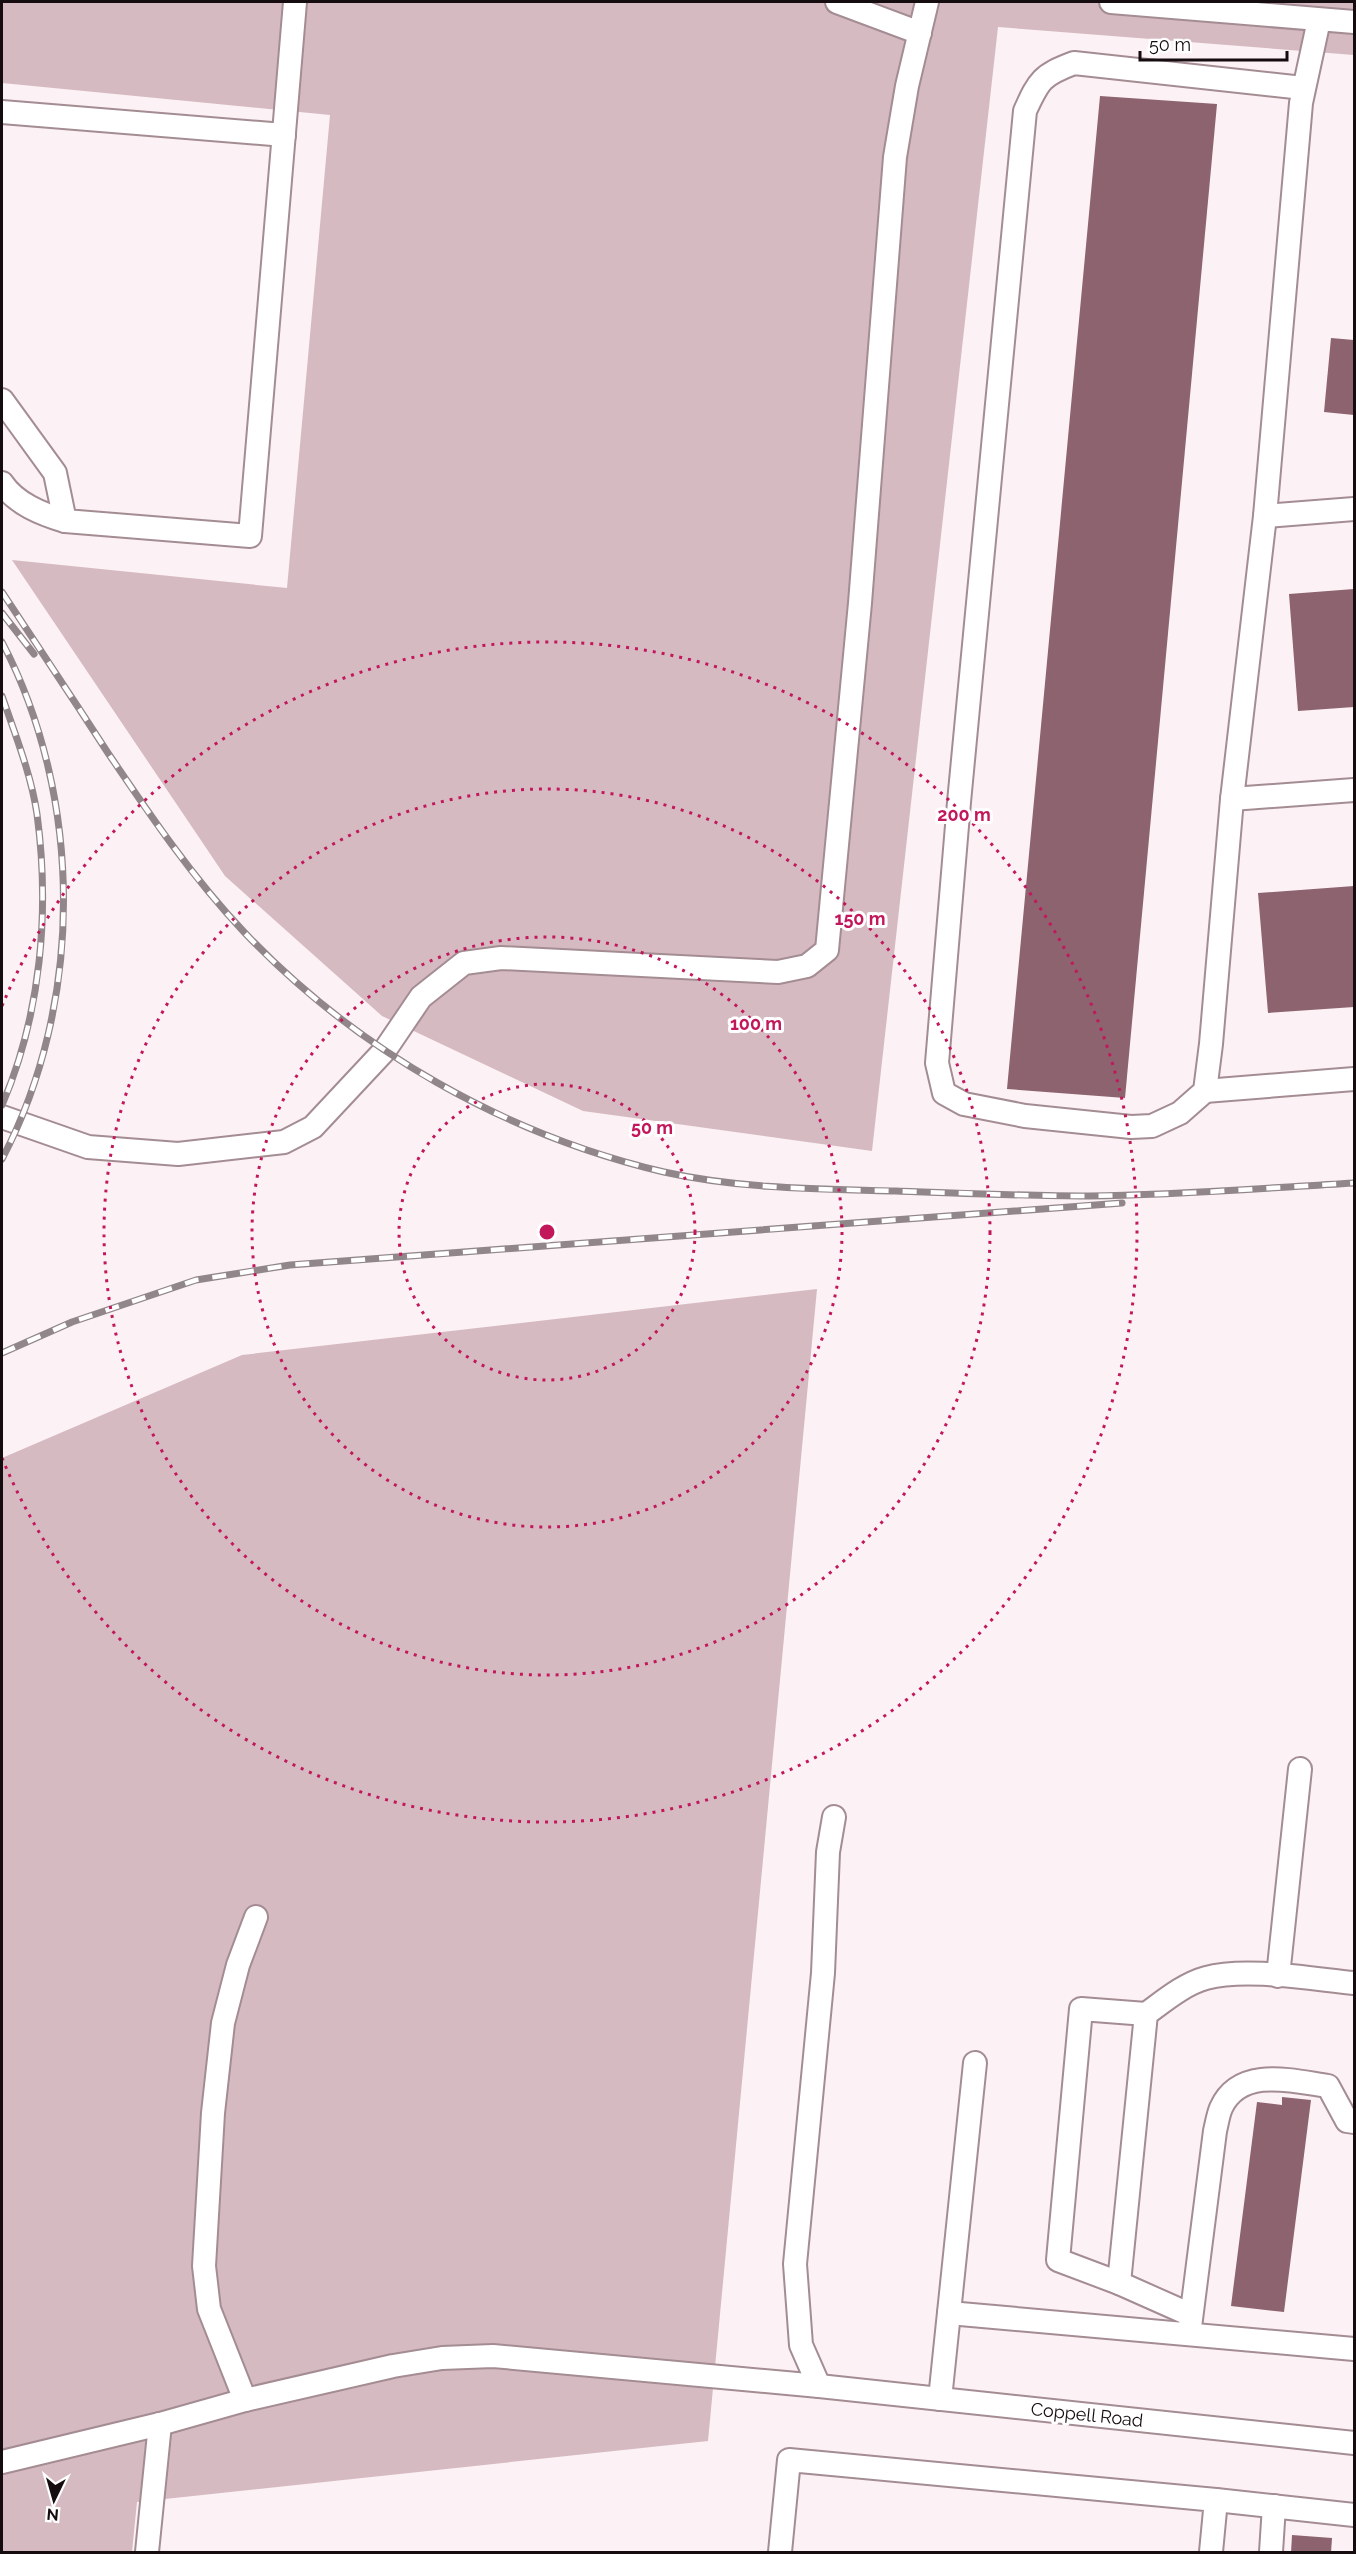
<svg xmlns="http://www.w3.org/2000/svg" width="1356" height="2554" font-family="Raleway,sans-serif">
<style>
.green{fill:#d6bac2}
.building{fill:#8c636f}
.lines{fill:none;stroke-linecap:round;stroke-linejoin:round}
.minor-casing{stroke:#a48c93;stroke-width:26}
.minor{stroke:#fff;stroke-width:22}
.rail-casing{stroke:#91878a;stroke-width:7}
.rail{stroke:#fff;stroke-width:4.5;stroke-dasharray:14;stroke-linecap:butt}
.ring{fill:none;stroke:#c2185b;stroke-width:3;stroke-dasharray:3 6}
.labels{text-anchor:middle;stroke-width:6;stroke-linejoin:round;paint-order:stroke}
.street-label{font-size:18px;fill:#150c0f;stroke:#fff}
.centre{fill:#c2185b;stroke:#fff;stroke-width:3}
.ring-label{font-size:18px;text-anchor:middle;font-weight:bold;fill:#c2185b;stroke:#fff;stroke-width:6;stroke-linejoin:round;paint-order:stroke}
</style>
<rect width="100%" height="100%" fill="#fcf1f4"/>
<g class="green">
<polygon points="2,2 1354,2 1354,55 998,27 872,1151 583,1111 382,1016 225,876 12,560 287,588 330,115 2,83"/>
<polygon points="817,1289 708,2441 137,2502 132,2552 2,2552 2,1458 242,1355"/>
</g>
<g class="building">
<polygon points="1100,96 1217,104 1125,1098 1007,1089"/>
<polygon points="1331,338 1354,340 1354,415 1324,412"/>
<polygon points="1354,589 1354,707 1298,711 1289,594"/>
<polygon points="1354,886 1354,1007 1268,1013 1258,893"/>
<polygon points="1282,2097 1311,2100 1284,2312 1231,2306 1257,2102 1282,2105"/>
<polygon points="1292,2535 1332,2538 1331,2553 1291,2553"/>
</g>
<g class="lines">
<g class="minor-casing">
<g id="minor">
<polyline points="837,2 920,33"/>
<polyline points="1111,2 1354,22"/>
<polyline points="1319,20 1301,103 1265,516 1232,799 1354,790"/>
<polyline points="2,112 284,135"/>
<polyline points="2,400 55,473 65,521 250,536 295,2"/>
<path d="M2 483C16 504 42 514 65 521"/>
<polyline points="1265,516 1354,509"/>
<path d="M1232 799 1211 1044 1205 1091 1180 1113 1152 1126 1131 1127 1025 1116 964 1104 944 1093 937 1063 959 802 1025 111C1039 80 1042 75 1074 63L1303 88"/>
<polyline points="1205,1091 1354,1079"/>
<polyline points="2,1117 88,1147 178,1154 284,1142 313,1127 385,1050 421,997 464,963 501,958 778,972 807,966 827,950 860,603 895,157 907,86 927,2"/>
<polyline points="1278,1976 1300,1769"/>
<polyline points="1119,2283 1058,2260 1081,2009 1146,2014"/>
<polyline points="949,2313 1354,2349"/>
<path d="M1191 2315 1119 2283 1146 2014C1164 2001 1184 1984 1206 1978 1246 1967 1312 1979 1354 1983"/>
<path d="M1190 2327 1215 2131C1217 2123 1218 2115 1221 2108 1240 2066 1293 2081 1328 2086L1347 2121 1354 2122"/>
<polyline points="819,2386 801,2345 795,2264 823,1973 828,1852 834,1817"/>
<polyline points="940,2399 975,2063"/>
<polyline points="245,2400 209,2309 204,2266 213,2113 223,2023 238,1965 256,1917"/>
<polyline points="2,2462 160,2424 245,2400 393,2366 442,2358 493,2356 819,2386 1354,2443"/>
<polyline points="1216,2500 1354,2515"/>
<polyline points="147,2552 160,2424"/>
<polyline points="780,2552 789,2460 1216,2500 1211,2552"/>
<polyline points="1271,2552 1274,2506"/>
</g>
</g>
<use href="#minor" class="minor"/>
<g class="rail-casing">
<g id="rail">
<path d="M2 592C37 645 73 699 108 753 150 815 192 877 244 932 356 1050 506 1135 664 1172 740 1189 819 1189 896 1191 961 1193 1025 1196 1089 1196 1178 1195 1266 1188 1354 1183"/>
<polyline points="2,613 34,654"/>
<path d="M2 642C84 799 84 1003 2 1159"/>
<path d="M2 696C15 734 31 774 37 814 50 911 41 1015 2 1105"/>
<polyline points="2,1353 72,1322 196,1280 290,1265 1122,1203"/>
</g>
</g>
<use href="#rail" class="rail"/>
</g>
<g class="ring">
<circle cx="547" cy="1232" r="148"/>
<circle cx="547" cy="1232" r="295"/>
<circle cx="547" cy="1232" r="443"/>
<path d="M2 1006A590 590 0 1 1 2 1458"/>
</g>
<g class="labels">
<g class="street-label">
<text transform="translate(1087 2415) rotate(6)" y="6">Coppell Road</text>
</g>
</g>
<circle cx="547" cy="1232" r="9" class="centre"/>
<g class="ring-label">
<text x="964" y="821">200 m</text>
<text x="860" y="925">150 m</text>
<text x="756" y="1030">100 m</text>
<text x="652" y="1134">50 m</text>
</g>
<rect width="1356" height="2554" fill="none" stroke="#150c0f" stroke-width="6"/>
<g transform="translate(54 2500) rotate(185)" stroke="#ffffff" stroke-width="4.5" paint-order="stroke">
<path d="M0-4.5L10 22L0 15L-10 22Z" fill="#150c0f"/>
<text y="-9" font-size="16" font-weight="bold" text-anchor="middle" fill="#150c0f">N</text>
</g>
<path d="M1140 51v9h147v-9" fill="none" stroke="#150c0f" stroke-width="3"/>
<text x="1149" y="51" font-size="18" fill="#150c0f" stroke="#ffffff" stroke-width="4.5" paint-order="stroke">50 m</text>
</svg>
